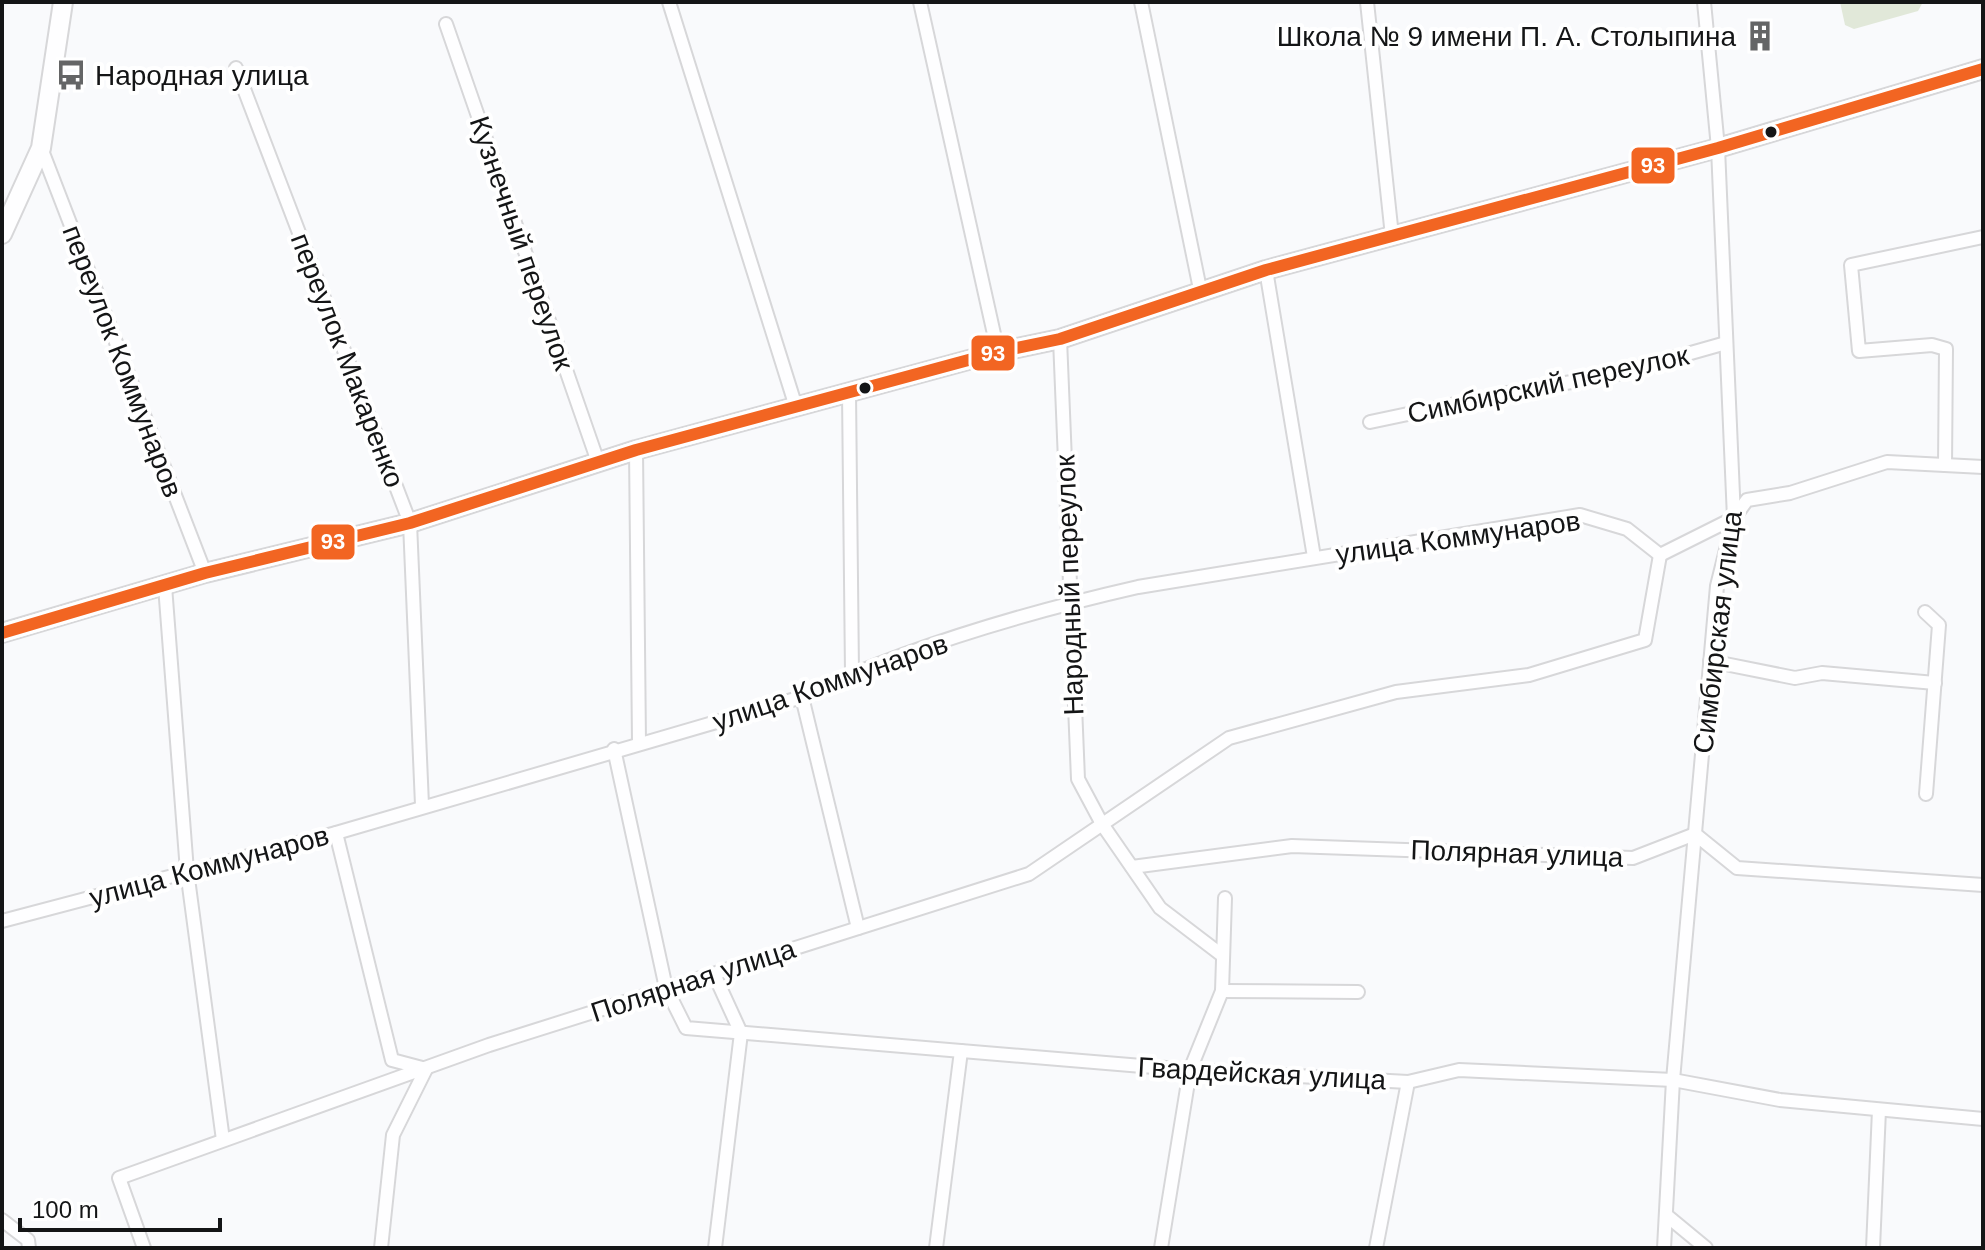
<svg xmlns="http://www.w3.org/2000/svg" width="1985" height="1250" font-family="Arial,sans-serif">
<style>
.green{fill:#e1e8d9}
.lines{fill:none;stroke-linecap:round;stroke-linejoin:round}
.street-casing{stroke:#d7d7d9;stroke-width:16}
.secondary-casing{stroke:#d7d7d9;stroke-width:22}
.street{stroke:#fefeff;stroke-width:12}
.secondary{stroke:#fefeff;stroke-width:18}
.bus-1-casing{stroke:#fff;stroke-width:18}
.bus-1{stroke:#f26522;stroke-width:12}
.bus-dot{fill:#141516;stroke:#fff;stroke-width:3}
.labels{text-anchor:middle;stroke-width:8;stroke-linejoin:round;paint-order:stroke}
.poi-label{font-size:28px;fill:#141516;stroke:#fff;text-anchor:end}
.street-label{font-size:28px;fill:#141516;stroke:#fff}
.line-badge{stroke:#fff;stroke-width:3}
.badge-label{font-size:22px;text-anchor:middle;font-weight:bold;fill:#fff}
</style>
<rect width="100%" height="100%" fill="#f9fafc"/>
<polygon class="green" points="1840,2 1923,2 1918,11 1854,29 1845,25"/>
<g class="lines">
<g class="street-casing">
<g id="street">
<polyline points="669,2 796,407"/>
<polyline points="920,2 998,352"/>
<polyline points="1141,2 1200,289"/>
<polyline points="1367,2 1392,236"/>
<polyline points="446,24 598,462"/>
<polyline points="236,68 410,523 422,805"/>
<polyline points="41,148 205,573"/>
<polyline points="1266,270 1314,557"/>
<polyline points="1060,339 1078,779 1102,824 1160,908 1223,956"/>
<polyline points="849,393 852,673"/>
<polyline points="1370,422 1531,388 1606,377 1726,343"/>
<polyline points="636,450 639,742"/>
<polyline points="1945,465 1946,349 1932,345 1859,351 1851,265 1983,237"/>
<polyline points="165,586 187,871 223,1140"/>
<polyline points="1925,612 1939,625 1926,794"/>
<polyline points="1710,661 1795,678 1822,673 1935,683"/>
<polyline points="802,697 858,928"/>
<polyline points="614,749 666,988 686,1028 1190,1070 1408,1082 1459,1070 1673,1080 1780,1100 1983,1119"/>
<polyline points="336,833 392,1060 426,1069 393,1135 381,1248"/>
<polyline points="1132,867 1292,846 1633,858 1695,834 1737,868 1983,885"/>
<path d="M2 921 336 833 802 697C907 647 1024 613 1138 587L1580 515 1627 529 1660 555 1734 518 1747 500 1790 493 1887 462 1983 467"/>
<polyline points="714,974 741,1033 715,1248"/>
<polyline points="1222,991 1358,992"/>
<polyline points="1666,1215 1706,1248"/>
<polyline points="2,1220 28,1240 29,1248"/>
<polyline points="144,1248 119,1178 489,1045 1029,874 1229,738 1396,692 1529,675 1645,640 1660,555"/>
<polyline points="936,1248 961,1051"/>
<polyline points="1161,1248 1190,1070 1222,991 1225,898"/>
<polyline points="1376,1248 1408,1082"/>
<polyline points="1664,1248 1673,1080 1717,586 1734,518 1718,148 1704,2"/>
<polyline points="1873,1248 1879,1110"/>
</g>
</g>
<g class="secondary-casing">
<g id="secondary">
<polyline points="2,234 41,148 63,2"/>
<polyline points="2,633 205,573 410,523 636,450 998,352 1060,339 1266,270 1718,148 1983,69"/>
</g>
</g>
<use href="#street" class="street"/>
<use href="#secondary" class="secondary"/>
<g class="bus-1-casing">
<polyline id="bus-1" points="2,633 205,573 410,523 636,450 998,352 1060,339 1266,270 1718,148 1983,69"/>
</g>
<use href="#bus-1" class="bus-1"/>
</g>
<defs>
<g id="building-bare" transform="scale(2.4)"><path d="M-4-6H4V6H1V3H-1V6H-4ZM-2.5-4.3h1.7v1.8h-1.7ZM.8-4.3h1.7v1.8H.8ZM-2.5-1h1.7V.8h-1.7ZM.8-1h1.7V.8H.8Z" fill="#646566" stroke="#fff" stroke-width="2.5" paint-order="stroke"/></g>
<g id="bus-bare" transform="scale(2.4)"><path d="M-5-6H5V4H4V6H2V4H-2V6H-4V4H-5ZM-3.5-4V0h7V-4ZM-3.5 1.2v1.5H-2V1.2ZM2 1.2v1.5H3.5V1.2Z" fill="#646566" stroke="#fff" stroke-width="2.5" paint-order="stroke"/></g>
</defs>
<g fill-rule="evenodd">
<use href="#building-bare" x="1760" y="36"/>
<use href="#bus-bare" x="71" y="75"/>
</g>
<g class="bus-dot">
<circle cx="1771" cy="132" r="7"/>
<circle cx="865" cy="388" r="7"/>
</g>
<g class="labels">
<g class="poi-label">
<text x="1736" y="46">Школа № 9 имени П. А. Столыпина</text>
<text x="95" y="85" text-anchor="start">Народная улица</text>
</g>
<g class="street-label">
<text transform="translate(522 243) rotate(71)" y="10">Кузнечный переулок</text>
<text transform="translate(348 360) rotate(69)" y="10">переулок Макаренко</text>
<text transform="translate(123 361) rotate(69)" y="10">переулок Коммунаров</text>
<text transform="translate(1548 384) rotate(-12)" y="10">Симбирский переулок</text>
<text transform="translate(1458 537) rotate(-8)" y="10">улица Коммунаров</text>
<text transform="translate(1069 585) rotate(-92)" y="10">Народный переулок</text>
<text transform="translate(1717 632) rotate(-83)" y="10">Симбирская улица</text>
<text transform="translate(830 682) rotate(-19)" y="10">улица Коммунаров</text>
<text transform="translate(1517 853) rotate(2)" y="10">Полярная улица</text>
<text transform="translate(209 866) rotate(-15)" y="10">улица Коммунаров</text>
<text transform="translate(693 980) rotate(-18)" y="10">Полярная улица</text>
<text transform="translate(1262 1073) rotate(3)" y="10">Гвардейская улица</text>
</g>
</g>
<g class="line-badge">
<rect x="1630" y="146" width="46" height="39" rx="8" fill="#f26522"/>
<rect x="970" y="334" width="46" height="38" rx="8" fill="#f26522"/>
<rect x="310" y="523" width="46" height="38" rx="8" fill="#f26522"/>
</g>
<g class="badge-label">
<text x="1653" y="173">93</text>
<text x="993" y="361">93</text>
<text x="333" y="549">93</text>
</g>
<rect width="1985" height="1250" fill="none" stroke="#141516" stroke-width="8"/>
<path d="M20 1218v12h200v-12" fill="none" stroke="#141516" stroke-width="4"/>
<text x="32" y="1218" font-size="24" fill="#141516" stroke="#ffffff" stroke-width="6" paint-order="stroke">100 m</text>
</svg>
